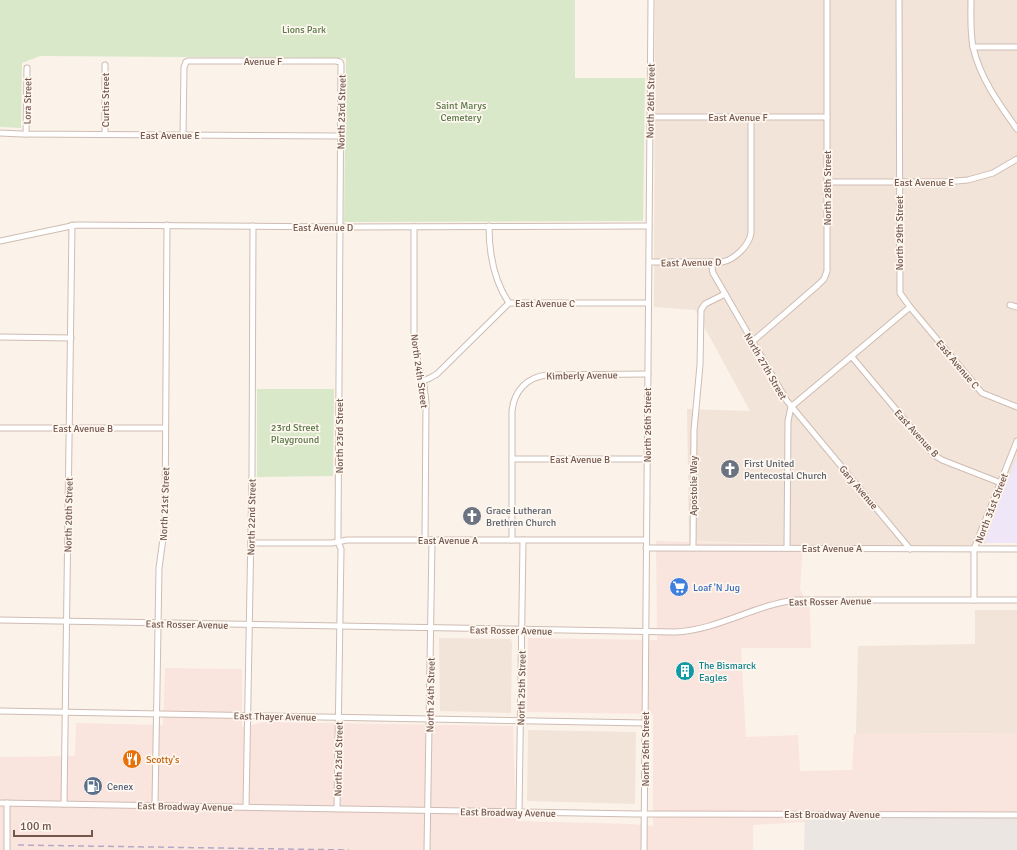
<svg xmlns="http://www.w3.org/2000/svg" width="1017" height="850" font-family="Signika,sans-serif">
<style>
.residential{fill:#f2e4d8}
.commercial{fill:#fae4de}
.industrial{fill:#ece6e2}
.education{fill:#efe6f8}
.green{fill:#d8e8c8}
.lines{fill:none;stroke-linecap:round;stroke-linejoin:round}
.minor-casing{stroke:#cfbcb2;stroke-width:7}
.minor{stroke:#fff;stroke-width:5}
.rail{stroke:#b5a8c5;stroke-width:1.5;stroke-dasharray:6 4;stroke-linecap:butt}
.labels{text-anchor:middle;stroke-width:3.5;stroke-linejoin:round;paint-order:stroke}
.park-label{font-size:10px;fill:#5a7847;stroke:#fef7f0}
.street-label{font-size:10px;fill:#74584e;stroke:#fef7f0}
.worship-label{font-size:10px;fill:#5b616d;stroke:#fef7f0;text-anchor:start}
.shop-label{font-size:10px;fill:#366cbe;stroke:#fef7f0;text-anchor:start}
.culture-label{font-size:10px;fill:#0d838f;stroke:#fef7f0;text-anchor:start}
.food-label{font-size:10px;fill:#c56008;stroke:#fef7f0;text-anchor:start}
.service-label{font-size:10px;fill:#4e5e75;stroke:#fef7f0;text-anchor:start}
</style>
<rect width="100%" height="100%" fill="#fbf3e9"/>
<g class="residential">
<polygon points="655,0 1017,0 1017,543 987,543 980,545 803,545 689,541 687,409 750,411 695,310 654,307"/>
<polygon points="975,610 1017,610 1017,733 856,734 858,646 975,644"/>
<polygon points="439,638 511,639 512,644 511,713 440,711"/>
<polygon points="528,730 636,732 635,804 527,801"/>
</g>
<polygon class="commercial" points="656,541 803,545 800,589 810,610 811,648 741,648 746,737 798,735 800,771 852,770 854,734 1017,733 1017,812 805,812 805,822 753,825 753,850 0,850 0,757 75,756 76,723 163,725 165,668 242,669 242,727 265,722 513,726 516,821 631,824 653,826 653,714 527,712 528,638 657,640"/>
<polygon class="industrial" points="805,812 1017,812 1017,850 804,850"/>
<polygon class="education" points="1017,456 1017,543 987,543 985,541"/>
<g class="green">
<polygon points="0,0 575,0 575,78 645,78 643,221 344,222 346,58 40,56 22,63 21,128 0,127"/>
<polygon points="257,389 334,389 333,476 257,477"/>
</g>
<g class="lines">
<g class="minor-casing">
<g id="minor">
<polyline points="899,0 900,293 910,307 982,393 1017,407"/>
<path d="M971 0C971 16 970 31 973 47 980 78 999 104 1017 129"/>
<polyline points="973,47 1017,47"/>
<polyline points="105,65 105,134"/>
<polyline points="650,117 827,117"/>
<polyline points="0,133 22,134 341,136"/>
<polyline points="26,134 27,68"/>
<polyline points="183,135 184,67 186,62 188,61 336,61 340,62 341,64 338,535 338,542 341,549 337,809"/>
<polyline points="827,182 945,182 968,180 993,173 1017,159"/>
<path d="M489 226C489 253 494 281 509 303"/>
<polyline points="414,227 414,342 418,363 424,386 426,402 425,540"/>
<polyline points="0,241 76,225 340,227 649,226"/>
<path d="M649 262H722C734 260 749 246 751 233V117"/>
<polyline points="711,262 713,273 787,401 910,549"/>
<polyline points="1010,305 1017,307"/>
<polyline points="0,337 71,338"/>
<polyline points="752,342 818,285 824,279 827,271 827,0"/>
<polyline points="852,357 934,455 942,460 1001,483"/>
<polyline points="423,381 430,378 437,374 509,303 648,303"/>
<polyline points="0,428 165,428"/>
<polyline points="512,459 647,459"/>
<path d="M512 540V411C514 391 527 377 547 375L648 374"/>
<polyline points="251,543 332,543 347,540 646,540"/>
<polyline points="646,548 1017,549"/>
<polyline points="693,548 694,430 700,365 701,310 705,304 725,294"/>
<polyline points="787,548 788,421 791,407 910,307"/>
<polyline points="974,600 974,549 1017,441"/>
<path d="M0 620 675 632C718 630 754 605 796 600H1017"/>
<polyline points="0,711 645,723"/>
<polyline points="0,803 636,814 1017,815"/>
<polyline points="64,804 72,225"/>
<polyline points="155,805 159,568 165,524 167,225"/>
<polyline points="246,807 252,475 253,226"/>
<polyline points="519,812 523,540"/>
<polyline points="7,850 7,803"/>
<polyline points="427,850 432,540"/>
<polyline points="644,850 651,0"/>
</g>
</g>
<use href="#minor" class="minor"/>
<polyline class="rail" points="18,845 349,850"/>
</g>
<defs>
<g id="church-disc" transform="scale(1)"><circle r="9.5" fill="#6b7280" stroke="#fef7f0"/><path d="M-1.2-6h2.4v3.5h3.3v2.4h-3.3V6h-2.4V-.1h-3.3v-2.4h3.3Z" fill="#fff"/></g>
<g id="supermarket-disc" transform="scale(1)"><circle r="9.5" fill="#3f7fe0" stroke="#fef7f0"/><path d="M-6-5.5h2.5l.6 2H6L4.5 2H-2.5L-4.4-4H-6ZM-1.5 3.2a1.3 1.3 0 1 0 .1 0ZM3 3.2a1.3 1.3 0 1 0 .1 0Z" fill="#fff"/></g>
<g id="building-disc" transform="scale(1)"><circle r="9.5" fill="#0f9aa8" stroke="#fef7f0"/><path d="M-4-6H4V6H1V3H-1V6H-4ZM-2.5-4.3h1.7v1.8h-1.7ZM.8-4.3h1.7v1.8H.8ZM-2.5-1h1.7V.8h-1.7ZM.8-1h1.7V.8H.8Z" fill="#fff"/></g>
<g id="restaurant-disc" transform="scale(1)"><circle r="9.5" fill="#e8710a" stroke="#fef7f0"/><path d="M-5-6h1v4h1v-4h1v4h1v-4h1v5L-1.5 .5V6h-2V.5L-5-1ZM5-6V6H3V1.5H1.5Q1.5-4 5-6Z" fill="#fff"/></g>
<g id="fuel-disc" transform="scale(1)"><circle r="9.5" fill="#5c6f8a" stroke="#fef7f0"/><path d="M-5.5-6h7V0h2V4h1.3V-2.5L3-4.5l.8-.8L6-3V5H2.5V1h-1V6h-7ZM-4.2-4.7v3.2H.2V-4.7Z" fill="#fff"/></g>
</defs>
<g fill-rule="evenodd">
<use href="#church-disc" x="730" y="469"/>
<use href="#church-disc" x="472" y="516"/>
<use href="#supermarket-disc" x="679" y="587"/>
<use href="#building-disc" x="685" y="671"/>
<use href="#restaurant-disc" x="132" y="759"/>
<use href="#fuel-disc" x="93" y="786"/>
</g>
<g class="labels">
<g class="park-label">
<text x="304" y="33">Lions Park</text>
<text x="461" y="109">Saint Marys<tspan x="461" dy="12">Cemetery</tspan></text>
<text x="295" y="431">23rd Street<tspan x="295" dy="12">Playground</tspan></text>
</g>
<g class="street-label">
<text x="263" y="65">Avenue F</text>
<text transform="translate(105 100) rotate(-90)" y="4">Curtis Street</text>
<text transform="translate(27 101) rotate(-89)" y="4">Lora Street</text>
<text transform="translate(650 101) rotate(-89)" y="4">North 26th Street</text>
<text transform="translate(341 112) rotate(-89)" y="4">North 23rd Street</text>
<text x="738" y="121">East Avenue F</text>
<text x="170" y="139">East Avenue E</text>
<text x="924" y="186">East Avenue E</text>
<text transform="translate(827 188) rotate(-90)" y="4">North 28th Street</text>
<text x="323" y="231">East Avenue D</text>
<text transform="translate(899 233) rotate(-90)" y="4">North 29th Street</text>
<text transform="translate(691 262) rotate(-1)" y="4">East Avenue D</text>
<text x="545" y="307">East Avenue C</text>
<text transform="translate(958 364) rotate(50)" y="4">East Avenue C</text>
<text transform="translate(766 366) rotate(60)" y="4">North 27th Street</text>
<text transform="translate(420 371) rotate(82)" y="4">North 24th Street</text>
<text transform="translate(582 375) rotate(-1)" y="4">Kimberly Avenue</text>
<text transform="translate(647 425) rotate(-90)" y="4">North 26th Street</text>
<text x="83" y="432">East Avenue B</text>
<text transform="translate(917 433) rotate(48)" y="4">East Avenue B</text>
<text transform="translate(339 436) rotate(-90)" y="4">North 23rd Street</text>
<text x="580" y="463">East Avenue B</text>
<text transform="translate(693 486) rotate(-90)" y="4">Apostolie Way</text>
<text transform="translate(859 487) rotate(50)" y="4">Gary Avenue</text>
<text transform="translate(164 504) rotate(-88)" y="4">North 21st Street</text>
<text transform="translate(991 508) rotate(-69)" y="4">North 31st Street</text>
<text transform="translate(68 515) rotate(-89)" y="4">North 20th Street</text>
<text transform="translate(251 517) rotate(-89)" y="4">North 22nd Street</text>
<text x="448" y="544">East Avenue A</text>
<text x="832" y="552">East Avenue A</text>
<text transform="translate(830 601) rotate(-1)" y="4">East Rosser Avenue</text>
<text transform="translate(187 624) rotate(1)" y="4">East Rosser Avenue</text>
<text transform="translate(511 630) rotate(1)" y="4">East Rosser Avenue</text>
<text transform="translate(521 688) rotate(-89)" y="4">North 25th Street</text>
<text transform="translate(430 695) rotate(-89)" y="4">North 24th Street</text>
<text transform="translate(275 716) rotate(1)" y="4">East Thayer Avenue</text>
<text transform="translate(645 749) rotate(-90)" y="4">North 26th Street</text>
<text transform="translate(338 759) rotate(-89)" y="4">North 23rd Street</text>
<text transform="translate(185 806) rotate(1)" y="4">East Broadway Avenue</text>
<text transform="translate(508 812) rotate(1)" y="4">East Broadway Avenue</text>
<text x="832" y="818">East Broadway Avenue</text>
</g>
<g class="worship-label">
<text x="744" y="467">First United<tspan x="744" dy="12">Pentecostal Church</tspan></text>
<text x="486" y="514">Grace Lutheran<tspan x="486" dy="12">Brethren Church</tspan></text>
</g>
<g class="shop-label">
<text x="693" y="591">Loaf 'N Jug</text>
</g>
<g class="culture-label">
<text x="699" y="669">The Bismarck<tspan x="699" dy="12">Eagles</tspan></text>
</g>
<g class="food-label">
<text x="146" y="763">Scotty's</text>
</g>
<g class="service-label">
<text x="107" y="790">Cenex</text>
</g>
</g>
<path d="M14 830v6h78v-6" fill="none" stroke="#74584e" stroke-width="2"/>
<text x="20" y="830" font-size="12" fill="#74584e" stroke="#fef7f0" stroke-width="3" paint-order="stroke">100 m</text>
</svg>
